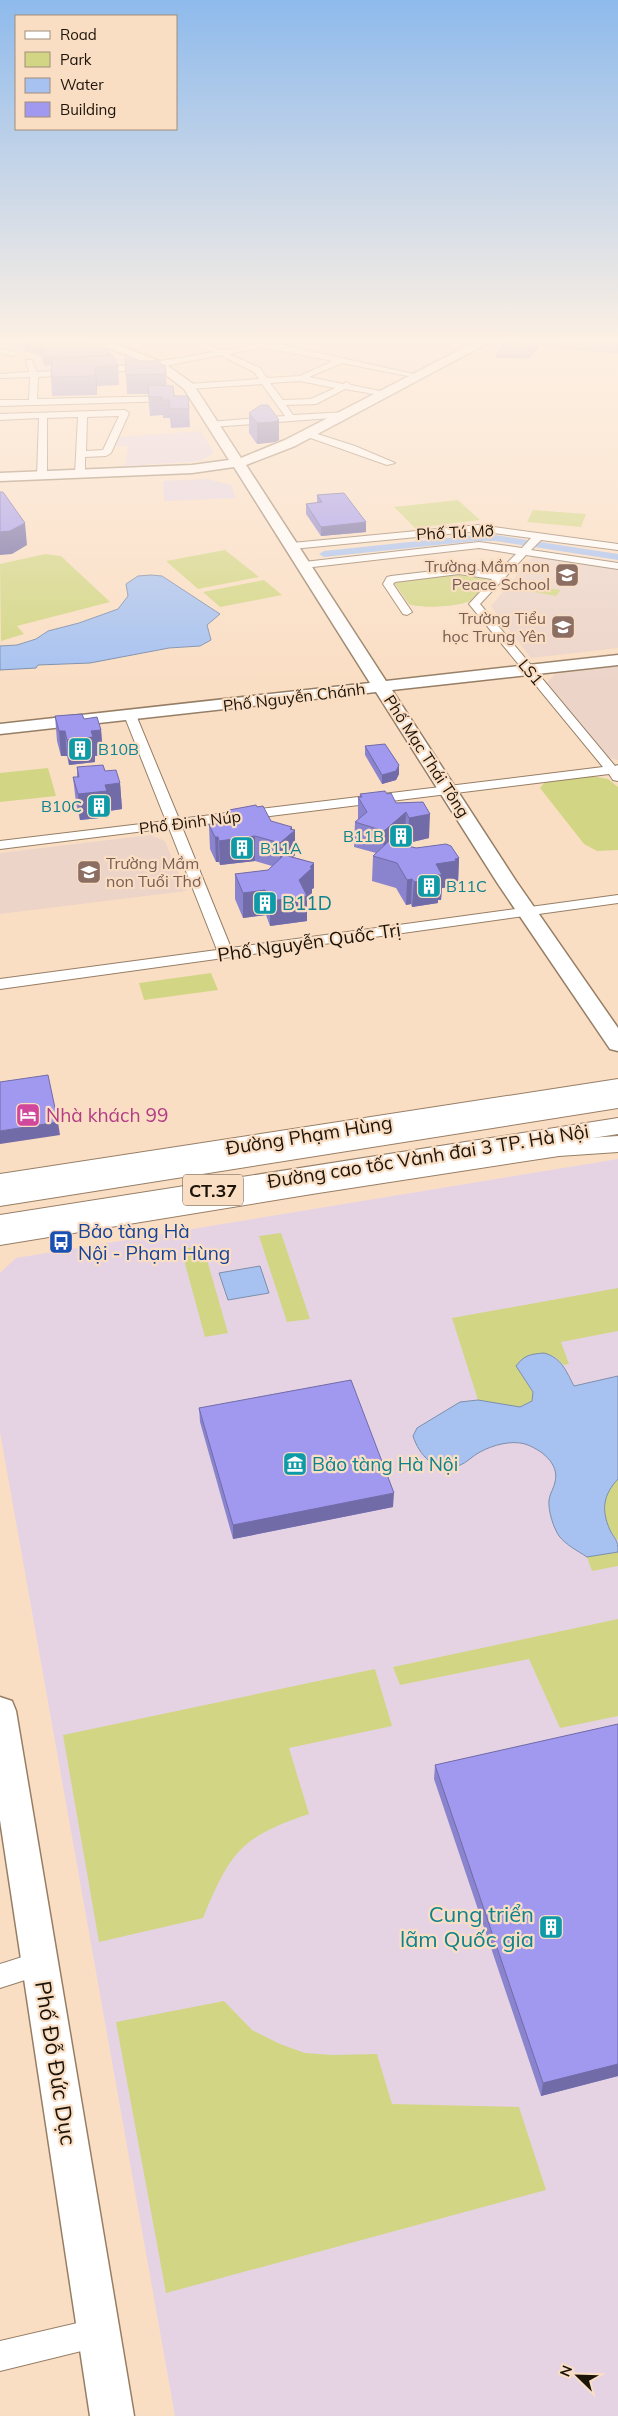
<svg xmlns="http://www.w3.org/2000/svg" width="618" height="2416" viewBox="0 0 618 2416" font-family="Mulish,sans-serif">
<rect width="100%" height="100%" fill="#fadec4"/>
<path fill="#e5d3e4" d="M0,343H77L137,363L120,367L39,371L40,359L0,346Z
M201,431L214,453L201,461L125,466L128,446H115L120,437Z
M208,479L231,485L236,498L164,501L163,481Z
M618,1159V2416H175L0,1432V1273L16,1258Z"/>
<path fill="#ecd4c9" d="M280,343H475L415,373L283,348Z
M259,349L322,360L324,364L303,375H295L259,368L229,355Z
M533,556L618,569V648L531,658L491,606Z
M618,666V760L606,757L547,683L555,674Z
M150,835L165,841L186,891L0,914V853Z"/>
<path fill="#d2d684" d="M458,500L480,520L415,528L394,507Z
M533,510L586,514L581,527L527,522Z
M225,550L259,577L198,589L166,561Z
M45,554L61,556L110,602L17,626L24,634L1,641L0,564Z
M459,573L492,581C487,586 482,594 476,598C465,607 421,609 409,604L394,583Z
M264,580L282,595L220,607L203,592Z
M517,583L561,590L556,596L512,588Z
M48,768L56,796L0,802V773Z
M592,776L608,779L618,787V850L597,851L584,844L540,788L544,783L549,782Z
M211,973L218,990L144,1000L139,983Z
M281,1233L310,1319L287,1322L259,1236Z
M203,1246L228,1333L205,1337L181,1249Z
M618,1288V1331L561,1342L569,1364L564,1365L554,1356L523,1377L533,1392V1401L520,1407L478,1400L452,1318Z
M618,1479V1541C600,1519 599,1500 618,1479Z
M618,1552V1566L592,1571L587,1557Z
M618,1619V1716L560,1728L529,1659L400,1685L393,1667Z
M375,1669L392,1726L289,1748L309,1814C240,1837 230,1853 203,1918L99,1942L63,1735Z
M224,2001L252,2030L280,2044L305,2053L333,2055L377,2054L392,2104L519,2107L546,2190L166,2293L116,2022Z"/>
<path fill="#a7c2f1" stroke="#7d8eab" d="M559,343H618V353L559,348Z
M151,575L162,576L220,614L207,625L211,640L200,646L169,648L90,663L38,665L36,668L0,670V646L17,645L36,639L48,631L79,623L118,609L128,596L126,584L138,576Z
M260,1266L269,1293L228,1300L219,1273Z
M544,1353C562,1358 566,1371 574,1386L618,1376V1479C603,1495 601,1510 610,1530C615,1540 618,1539 618,1552L587,1557C578,1551 566,1545 559,1536C553,1527 548,1510 549,1500C550,1493 554,1488 555,1482C560,1463 540,1449 525,1444C511,1440 493,1445 480,1452C472,1456 467,1463 458,1466C435,1473 419,1455 413,1436L417,1428L460,1402L478,1400L520,1407L532,1401L533,1392L516,1366C524,1355 531,1354 544,1353Z"/>
<g fill="none" stroke-linecap="round" stroke-linejoin="round">
<path fill="#a7c2f1" fill-rule="evenodd" d="M476,535H495L618,554V560L495,541H476L324,557L319,554L324,551Z"/>
<defs>
<path id="street" d="M197,343C209,343 215,350 223,350C237,350 257,343 274,343L422,376L418,378L342,363L309,377L343,384L347,382L351,385L385,392V396L345,389L316,404L286,405L293,415L348,412L349,414L345,417L212,427L209,426V422L285,416L262,384L186,389L185,387L189,384L259,379L254,372L220,355L160,367L103,373L38,377L37,399L175,396V400L172,401L0,406V400H29L30,377L0,378V374L29,372L26,360H32L37,372C97,369 154,364 213,352ZM262,347L333,361L300,376L267,378L260,368L229,354ZM300,381L335,388L311,399L283,400L270,383Z
M0,349L15,352L16,354L12,356L0,353Z
M125,410L129,413L111,453L106,456L85,457V474L80,477L75,474L78,417L47,418V475L42,478L37,475L39,418L0,420V414ZM119,416L103,450L86,451L87,417Z
M308,431L355,446L395,463L387,465L305,436V432Z
M479,525L618,544V550L541,540L531,550L618,563V569L526,555L480,604L615,766L618,765V781L613,780L609,774L182,827L231,948L618,895V903L0,989V979L217,950L169,828L0,849V841L166,821L124,715L126,712H134L136,715L179,819L603,767L469,604L492,579L459,574L395,582L393,584L412,612L407,615L403,614L383,584L387,577L391,576L459,568L497,573L516,554L479,548L304,568L299,565L304,562L479,542L522,548L531,538L479,531L292,549L287,546L292,543Z
M41,1951L50,1954L54,1963L50,1972L0,1988V1964Z
M99,2318L110,2322L114,2333L110,2344L0,2371V2341Z"/>
<path id="secondary" d="M96,343H113L164,363L193,384L241,458L285,440L473,343H488L295,446L246,465L386,681L618,655V665L392,690L516,881L618,1028V1051L610,1049L498,884L376,692L0,734V724L370,683L234,467L192,473L0,481V473L192,465L229,460L184,389L156,367Z
M0,1697L12,1701L16,1711L134,2416H90L0,1820Z"/>
<path id="primary" d="M618,1079V1095L0,1192V1174Z
M618,1136V1152L559,1156L312,1194L0,1245V1227L312,1176L559,1140Z"/>
<path id="highway" d="M618,1092V1108L0,1206V1188Z
M618,1118V1134L0,1233V1215Z"/>
</defs>
<use href="#street" stroke="#967e65" stroke-width="2"/>
<use href="#secondary" stroke="#967e65" stroke-width="3"/>
<use href="#primary" stroke="#967e65" stroke-width="2"/>
<use href="#highway" stroke="#967e65" stroke-width="2"/>
<use href="#street" fill="#fff" fill-rule="evenodd"/>
<use href="#secondary" fill="#fff" fill-rule="evenodd"/>
<use href="#primary" fill="#fff" fill-rule="evenodd"/>
<use href="#highway" fill="#fff" fill-rule="evenodd"/>
</g>
<path fill="#8a84ce" d="M24,343H84L110,355L118,366L119,385L97,386V395L52,396L51,377L52,365L44,366L42,356L25,351Z
M538,348L528,359L496,358V355Z
M125,354L139,361L165,365L167,386L174,396L189,409L190,427L171,428L170,418H163V415L150,416L148,394H127Z
M249,413L279,440L275,442L257,444L249,433Z
M317,495L366,532L321,536L306,514V504L317,503Z
M55,716L84,719L101,730L103,755L95,756V762L69,765L67,756H61L57,741Z
M365,746L399,774L396,780L382,784L365,755Z
M77,767L105,771L120,783L122,809L109,811V817L80,820L76,803L73,777H77Z
M360,794H387L396,803L423,802L429,838L408,843L405,836L397,843L459,858L458,883H455V886L442,888L441,900H438V903L412,907L411,904L406,905L396,888L372,881L373,856L376,853L354,847L355,822L358,820V797H360Z
M257,807L271,821L292,830L295,855L293,857L314,863V888L312,889V893L307,898V921L270,926L266,915L243,918L235,899V874L268,870L272,866L255,861L220,865L219,862H216L210,849L209,825L211,824V823L229,820V810Z
M199,1408L393,1507L233,1539L200,1422Z
M618,1724V2076L541,2096L434,1779L435,1765Z"/>
<path fill="#716ba7" d="M538,346V348L528,359V356Z
M96,367L97,386V395L95,376Z
M279,420V440L275,442L257,444V423Z
M366,522V532L321,536V527Z
M25,523L27,545L12,554L0,555V532Z
M101,730L103,755L95,756V762L69,765L67,740L91,731Z
M59,731H65L67,756H61Z
M399,765V774L396,780L382,784V775Z
M120,783L122,809L109,811V817L80,820L78,794L105,785Z
M406,812L405,836L383,855L384,831Z
M430,814L429,838L408,843L409,818Z
M292,827V833L295,830V855L280,868V843Z
M255,836V861L220,865L219,841Z
M215,837H218L219,862H216Z
M459,858L458,883H455V886L442,888L441,900H438V903L412,907L414,882L436,864Z
M314,863V888L312,889V893L307,898V921L270,926V901L299,880Z
M412,879L411,904L406,905L407,880Z
M265,890L266,915L243,918V893Z
M58,1122L60,1135L0,1144V1131Z
M394,1493L393,1507L233,1539V1525Z
M618,2064V2076L541,2096L543,2083Z"/>
<path fill="#a199ef" stroke="#716ba7" d="M27,343H84L108,350L110,355L54,359L55,357H43L41,347Z
M504,343H513L538,346L528,356L496,355Z
M125,354L139,361H159L162,365H165L166,374L126,375Z
M113,355L118,366L96,367L95,376L51,377L52,359Z
M148,385L173,386L174,396H188L189,409H170L169,400H162V397H149Z
M261,405H268L279,420L274,422L257,423L249,413Z
M0,492H3L25,523L10,531L0,532Z
M344,493L366,522L321,527L306,504L322,502L317,495Z
M82,714L84,719L97,717L101,730L91,731L93,737L67,740L65,731H59L55,716Z
M385,744L399,765L396,771L382,775L365,746Z
M103,765L105,771L116,770L120,783L105,785L107,791L78,794L73,777H79L77,767Z
M385,791L387,794L391,793L396,803L423,802L430,814L409,818L406,812L384,831L355,822L367,812L358,797H362L360,794Z
M256,805L257,807L263,806L271,821L292,827L290,829L295,830L280,843L255,836L219,841L218,837H215L209,825L212,824L211,823L233,820L229,810Z
M389,841L416,848L446,844L451,846L459,858L455,859L456,861L436,864L442,875H437L439,878L414,882L412,879L407,880L397,863L373,856Z
M284,855L314,863L310,867L312,868L299,880L307,896L270,901L265,890L243,893L235,874L268,870Z
M48,1075L58,1122L0,1131V1082Z
M351,1380L394,1493L233,1525L199,1408Z
M618,1724V2064L543,2083L435,1765Z"/>
<linearGradient id="sky" x2="0" y2="1"><stop stop-color="#8ebaec"/><stop offset="0.5" stop-color="#fdf0e4"/><stop offset="1" stop-color="#fdf0e4" stop-opacity="0"/></linearGradient>
<rect width="618" height="681" fill="url(#sky)"/>
<defs>
<symbol id="school-square" viewBox="-11 -11 22 22"><rect x="-9" y="-9" width="18" height="18" rx="4" fill="#8d6e63" stroke="#fadec4"/><path d="M0-5L7-2L0 1L-7-2ZM-4 1L0 2.5L4 1V4Q0 6-4 4Z" fill="#fff"/></symbol>
<symbol id="building-square" viewBox="-11 -11 22 22"><rect x="-9" y="-9" width="18" height="18" rx="4" fill="#0f9aa8" stroke="#fadec4"/><path d="M-4-6H4V6H1V3H-1V6H-4ZM-2.5-4.3h1.7v1.8h-1.7ZM.8-4.3h1.7v1.8H.8ZM-2.5-1h1.7V.8h-1.7ZM.8-1h1.7V.8H.8Z" fill="#fff"/></symbol>
<symbol id="hotel-square" viewBox="-11 -11 22 22"><rect x="-9" y="-9" width="18" height="18" rx="4" fill="#d1479c" stroke="#fadec4"/><path d="M-6-4.5h1.5V1H6V5H4.5V3h-9V5H-6ZM-4 0a1.8 1.8 0 1 1 3.6 0ZM.5 0V-2.5h3Q6-2.5 6 0Z" fill="#fff"/></symbol>
<symbol id="bus-square" viewBox="-11 -11 22 22"><rect x="-9" y="-9" width="18" height="18" rx="4" fill="#1a4fb4" stroke="#fadec4"/><path d="M-5-6H5V4H4V6H2V4H-2V6H-4V4H-5ZM-3.5-4V0h7V-4ZM-3.5 1.2v1.5H-2V1.2ZM2 1.2v1.5H3.5V1.2Z" fill="#fff"/></symbol>
<symbol id="museum-square" viewBox="-11 -11 22 22"><rect x="-9" y="-9" width="18" height="18" rx="4" fill="#0f9aa8" stroke="#fadec4"/><path d="M0-6L6-3V-2H-6V-3ZM-5-1h2V3h-2ZM-1-1h2V3h-2ZM3-1h2V3H3ZM-6 4H6V6H-6Z" fill="#fff"/></symbol>
</defs>
<g fill-rule="evenodd">
<use href="#school-square" x="553" y="561" width="28" height="28"/>
<use href="#school-square" x="549" y="613" width="28" height="28"/>
<use href="#building-square" x="66" y="735" width="28" height="28"/>
<use href="#building-square" x="85" y="792" width="28" height="28"/>
<use href="#building-square" x="387" y="822" width="28" height="28"/>
<use href="#building-square" x="228" y="834" width="28" height="28"/>
<use href="#school-square" x="75" y="858" width="28" height="28"/>
<use href="#building-square" x="415" y="872" width="28" height="28"/>
<use href="#building-square" x="251" y="889" width="28" height="28"/>
<use href="#hotel-square" x="14" y="1101" width="28" height="28"/>
<use href="#bus-square" x="47" y="1228" width="28" height="28"/>
<use href="#museum-square" x="281" y="1450" width="28" height="28"/>
<use href="#building-square" x="537" y="1913" width="28" height="28"/>
</g>
<g text-anchor="middle" dominant-baseline="central" stroke-width="4.5" stroke-linejoin="round" paint-order="stroke">
<g font-size="16" fill="#1c1309" stroke="#fadec4">
<text transform="translate(455 532) rotate(-3)">Phố Tú Mỡ</text>
<text transform="translate(531 672) rotate(50)">LS1</text>
<text transform="translate(294 697) rotate(-7)">Phố Nguyễn Chánh</text>
<text transform="translate(427 756) rotate(57)">Phố Mạc Thái Tông</text>
<text transform="translate(190 822) rotate(-7)">Phố Đinh Núp</text>
</g>
<g font-size="16" fill="#785e54" stroke="#fadec4" text-anchor="end">
<text x="550" y="566">Trường Mầm non<tspan x="550" dy="18">Peace School</tspan></text>
<text x="546" y="618">Trường Tiểu<tspan x="546" dy="18">học Trung Yên</tspan></text>
<text x="106" y="863" text-anchor="start">Trường Mầm<tspan x="106" dy="18">non Tuổi Thơ</tspan></text>
</g>
<g font-size="16" fill="#0d838f" stroke="#fadec4" text-anchor="start">
<text x="98" y="749">B10B</text>
<text x="82" y="806" text-anchor="end">B10C</text>
<text x="384" y="836" text-anchor="end">B11B</text>
<text x="260" y="848">B11A</text>
<text x="446" y="886">B11C</text>
</g>
<rect fill="#fadec4" stroke="#5f5041" stroke-width="1" x="183" y="1174.5" width="60" height="31" rx="4"/>
<g font-size="18" font-weight="bold" fill="#1c1309">
<text x="213" y="1190">CT.37</text>
</g>
<g font-size="19" fill="#0d838f" stroke="#fadec4" text-anchor="start">
<text x="282" y="903">B11D</text>
<text x="312" y="1464">Bảo tàng Hà Nội</text>
</g>
<g font-size="19" fill="#1c1309" stroke="#fadec4">
<text transform="translate(309 942) rotate(-8)">Phố Nguyễn Quốc Trị</text>
<text transform="translate(309 1135) rotate(-9)">Đường Phạm Hùng</text>
<text transform="translate(428 1156) rotate(-9)">Đường cao tốc Vành đai 3 TP. Hà Nội</text>
</g>
<g font-size="19" fill="#b23c85" stroke="#fadec4" text-anchor="start">
<text x="46" y="1115">Nhà khách 99</text>
</g>
<g font-size="19" fill="#164399" stroke="#fadec4" text-anchor="start">
<text x="78" y="1231">Bảo tàng Hà<tspan x="78" dy="22">Nội - Phạm Hùng</tspan></text>
</g>
<g font-size="22" fill="#0d838f" stroke="#fadec4" text-anchor="end">
<text x="534" y="1914">Cung triển<tspan x="534" dy="25">lãm Quốc gia</tspan></text>
</g>
<g font-size="22" fill="#1c1309" stroke="#fadec4">
<text transform="translate(56 2063) rotate(81)">Phố Đỗ Đức Dục</text>
</g>
</g>
<rect x="15" y="15" width="162" height="115" fill="#fadec4" stroke="#a18d79"/>
<rect x="25" y="31" width="25" height="8" fill="#ffffff" stroke="#a18d79"/>
<text x="60" y="40" font-size="15" fill="#1c1309">Road</text>
<rect x="25" y="52" width="25" height="15" fill="#d2d684" stroke="#a18d79"/>
<text x="60" y="65" font-size="15" fill="#1c1309">Park</text>
<rect x="25" y="78" width="25" height="15" fill="#a7c2f1" stroke="#a18d79"/>
<text x="60" y="90" font-size="15" fill="#1c1309">Water</text>
<rect x="25" y="102" width="25" height="15" fill="#a199ef" stroke="#a18d79"/>
<text x="60" y="115" font-size="15" fill="#1c1309">Building</text>
<g transform="translate(578 2376) rotate(293)" stroke="#fadec4" stroke-width="4" paint-order="stroke">
<path d="M0-4L9 19L0 12L-9 19Z" fill="#1c1309"/>
<text y="-8" font-size="14" font-weight="bold" text-anchor="middle" fill="#1c1309">N</text>
</g>
</svg>
